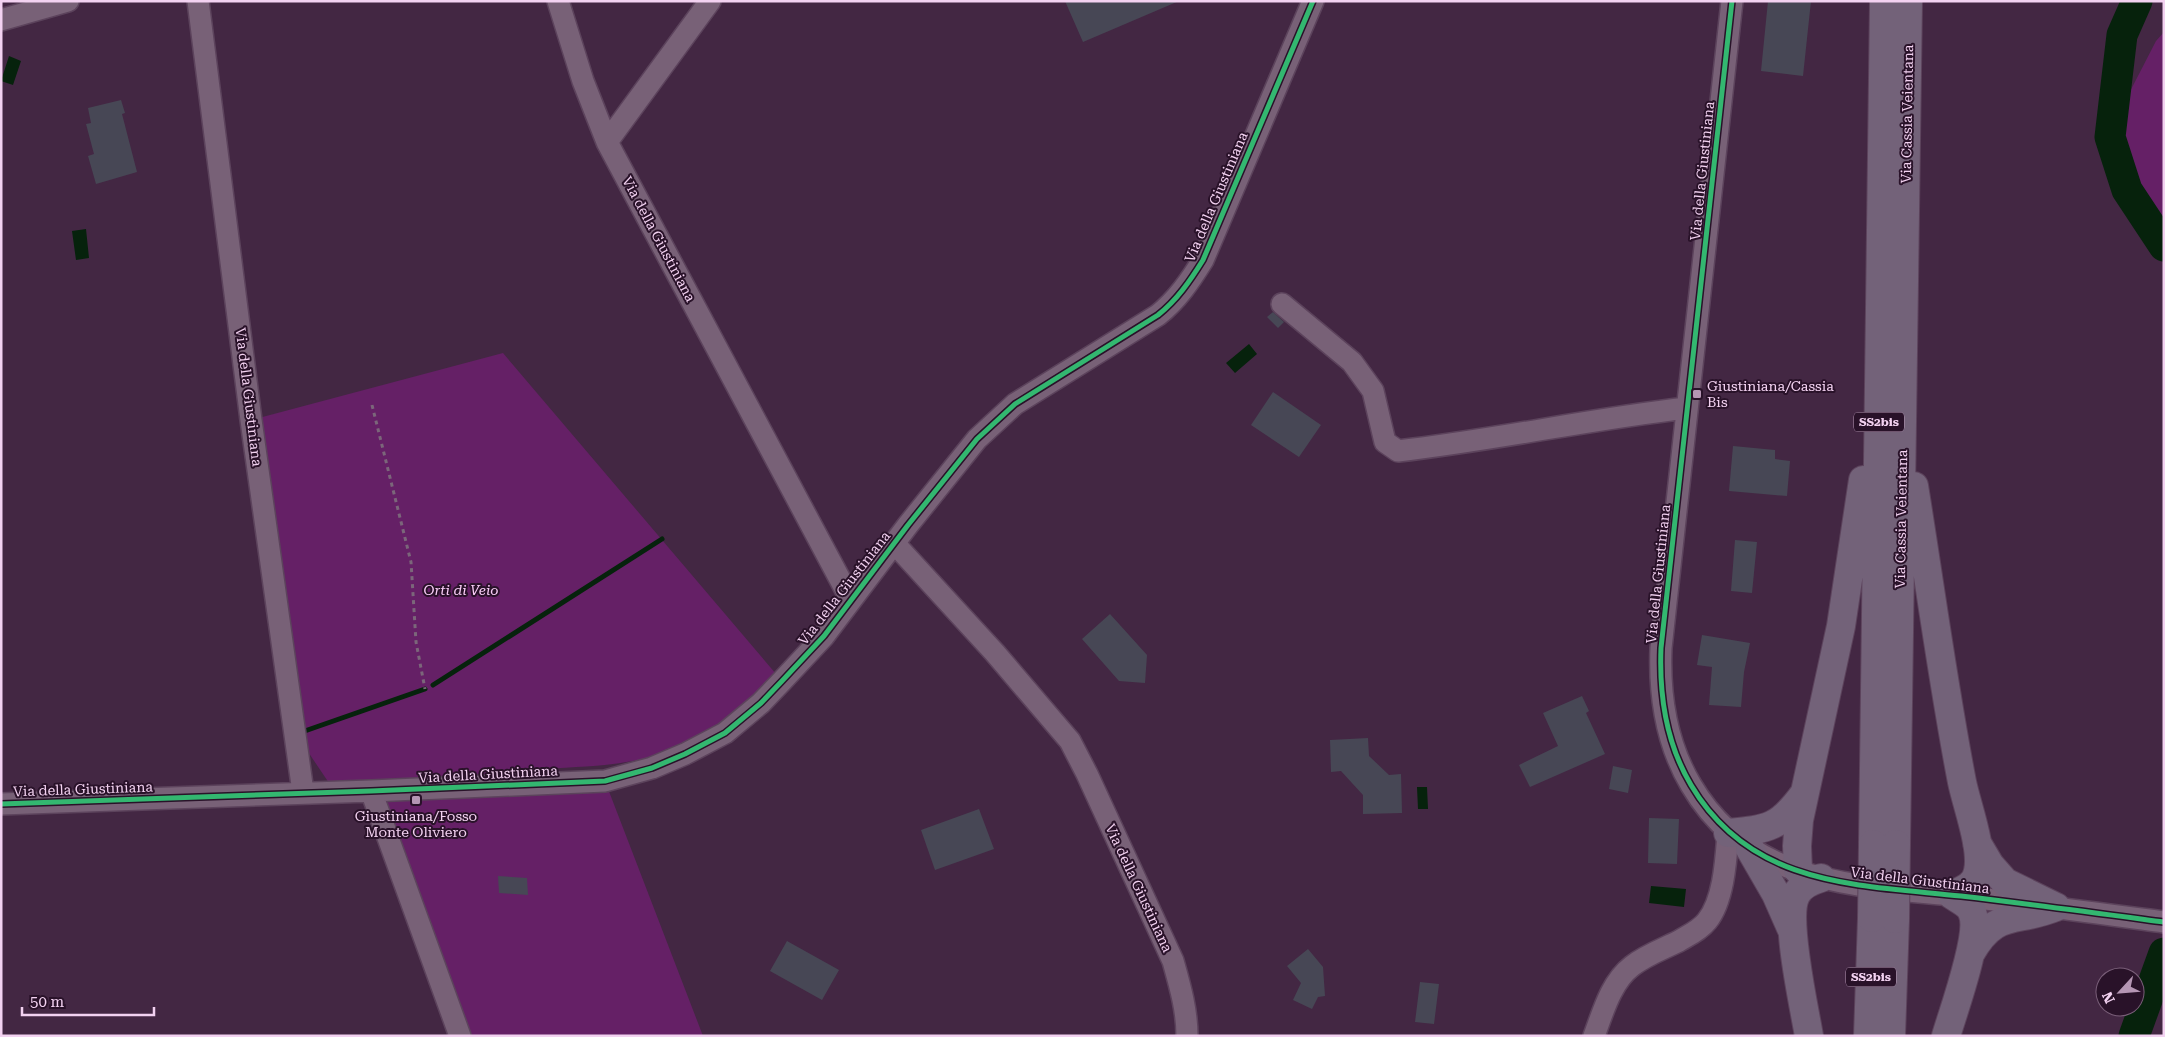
<svg xmlns="http://www.w3.org/2000/svg" width="2165" height="1037" viewBox="0 0 2165 1037" font-family="'Roboto Serif',serif">
<rect width="100%" height="100%" fill="#432743"/>
<path fill="#652066" d="M2164,32V253L2144,216L2135,170L2122,133V107L2156,41Z
M503,353L782,681C748,707 712,733 672,750C632,766 588,766 545,769C473,775 401,779 329,783L296,734L251,420Z
M605,781L703,1036H454L368,804Z"/>
<path fill="#06220c" d="M9,56L21,61L13,85L1,81Z
M86,229L89,258L76,260L72,231Z
M1249,344L1257,354L1235,373L1226,363Z
M1417,787H1427L1428,809H1418Z
M1651,886L1686,889L1684,907L1649,903Z"/>
<g fill="none" stroke-linecap="round" stroke-linejoin="round">
<path stroke="#06220c" stroke-width="5" d="M433,685L662,539
M299,733L425,689"/>
<path stroke="#06220c" stroke-width="31" d="M2137,1L2122,35L2110,137L2127,190L2164,246
M2134,1036L2164,953"/>
</g>
<path fill="#474755" d="M1065,1H1179L1083,42Z
M1768,1H1811L1803,76L1761,71Z
M121,100L125,113L122,114L137,172L96,184L88,156L94,154L86,124L91,123L88,108Z
M1273,312L1284,322L1278,328L1267,317Z
M1273,392L1321,425L1299,457L1251,425Z
M1733,446L1775,450V459L1790,461L1787,496L1729,491Z
M1735,540L1757,542L1752,593L1731,591Z
M1110,614L1147,655L1145,683L1119,681L1082,639Z
M1702,635L1750,643L1744,672L1741,707L1709,705L1712,667L1697,665Z
M1582,696L1589,711L1586,713L1605,754L1530,787L1519,765L1558,746L1543,713Z
M1368,738L1369,756L1389,775L1401,774L1402,813L1363,814V795L1341,771L1331,772L1330,740Z
M1613,766L1632,770L1628,793L1609,789Z
M979,809L994,849L935,870L921,830Z
M1649,818L1679,819L1677,864L1648,863Z
M498,876L527,878L528,895L499,893Z
M787,941L839,970L822,1000L770,971Z
M1308,949L1323,967L1325,996L1318,997L1312,1009L1293,1000L1301,983L1287,966Z
M1420,982L1439,984L1434,1024L1415,1022Z"/>
<g fill="none" stroke-linecap="round" stroke-linejoin="round">
<defs>
<path id="minor" d="M198,1L251,420L303,792
M558,1L583,81L607,142L851,600
M1732,1L1661,648C1659,697 1666,743 1691,785C1751,887 1858,885 1961,896C2029,904 2096,913 2164,922
M1,20L68,1
M607,142L710,1
M1282,304L1352,362L1373,391L1385,442L1398,451C1495,440 1590,419 1687,408
M894,543L995,653L1070,741L1087,774L1173,961C1180,986 1187,1010 1187,1036
M371,791L460,1036
M1,804L371,791L605,781L652,768L685,754L725,733L761,703L782,681L824,636L908,525L977,439L1015,404L1158,315C1177,300 1190,281 1203,260L1313,1
M1594,1036C1603,1012 1611,982 1632,966C1646,955 1663,949 1679,941C1689,935 1700,930 1707,921C1724,900 1726,859 1728,833"/>
<path id="highway" d="M1914,486C1930,585 1943,684 1962,782C1967,806 1983,848 1978,871C1976,885 1963,890 1952,895
M1728,833C1769,829 1779,828 1804,794
M1977,843L1990,865L2005,882L2056,907
M1873,844L1884,1
M1896,844L1908,1
M1750,849L1776,894L1791,928
M1798,870L1797,846L1799,820L1841,626L1863,480
M1970,954C1996,908 2015,924 2056,907
M1809,1036C1804,1006 1784,918 1796,895C1801,885 1811,881 1821,878
M1868,1036L1872,918
M1891,1036L1895,919
M1946,1036C1953,1012 1982,933 1972,912C1969,904 1959,900 1952,895"/>
</defs>
<use href="#minor" stroke="#5c435c" stroke-width="24"/>
<use href="#highway" stroke="#5c435c" stroke-width="30"/>
<path stroke="#7b667a" stroke-width="3" stroke-dasharray="4 4" stroke-linecap="butt" d="M372,405L411,562L416,642L425,689"/>
<use href="#minor" stroke="#786177" stroke-width="21"/>
<use href="#highway" stroke="#736279" stroke-width="28"/>
<defs>
<path id="highway-bridge" d="M1872,918L1873,844
M1895,919L1896,844"/>
</defs>
<use href="#highway-bridge" stroke="#5c435c" stroke-width="30" stroke-linecap="butt"/>
<use href="#highway-bridge" stroke="#736279" stroke-width="28"/>
<defs>
<path id="cycleway" d="M1732,1L1661,648C1659,697 1666,743 1691,785C1751,887 1858,885 1961,896C2029,904 2096,913 2164,922
M1,804L371,791L605,781L652,768L685,754L725,733L761,703L782,681L824,636L908,525L977,439L1015,404L1158,315C1177,300 1190,281 1203,260L1313,1"/>
</defs>
<use href="#cycleway" stroke="#291229" stroke-width="8"/>
<use href="#cycleway" stroke="#33b770" stroke-width="5"/>
</g>
<g fill="#b596b4" stroke="#291229" stroke-width="2">
<rect x="1692" y="389" width="10" height="10" rx="2.5"/>
<rect x="411" y="795" width="10" height="10" rx="2.5"/>
</g>
<g text-anchor="middle" dominant-baseline="central" stroke-width="4" stroke-linejoin="round" paint-order="stroke">
<g fill="#291229" stroke="#b698b5" stroke-width="1">
<rect x="1854" y="412.5" width="50" height="19" rx="4"/>
<rect x="1846" y="967.5" width="50" height="19" rx="4"/>
</g>
<g font-size="12" font-weight="bold" fill="#f3d2f1">
<text x="1879" y="422">SS2bis</text>
<text x="1871" y="977">SS2bis</text>
</g>
<g font-size="14" fill="#f3d2f1" stroke="#291229">
<text transform="translate(1907 114) rotate(-89)">Via Cassia Veientana</text>
<text transform="translate(1702 171) rotate(-84)">Via della Giustiniana</text>
<text transform="translate(1216 197) rotate(-67)">Via della Giustiniana</text>
<text transform="translate(659 239) rotate(62)">Via della Giustiniana</text>
<text transform="translate(249 397) rotate(83)">Via della Giustiniana</text>
<text transform="translate(1901 519) rotate(-89)">Via Cassia Veientana</text>
<text transform="translate(1658 574) rotate(-84)">Via della Giustiniana</text>
<text transform="translate(844 588) rotate(-52)">Via della Giustiniana</text>
<text transform="translate(488 774) rotate(-3)">Via della Giustiniana</text>
<text transform="translate(83 789) rotate(-2)">Via della Giustiniana</text>
<text transform="translate(1920 880) rotate(7)">Via della Giustiniana</text>
<text transform="translate(1139 888) rotate(65)">Via della Giustiniana</text>
</g>
<g font-size="14" fill="#f3d2f1" stroke="#291229" text-anchor="start">
<text x="1707" y="386">Giustiniana/Cassia<tspan x="1707" dy="16">Bis</tspan></text>
<text x="416" y="816" text-anchor="middle">Giustiniana/Fosso<tspan x="416" dy="16">Monte Oliviero</tspan></text>
</g>
<g font-size="14" font-style="italic" fill="#fbcef9" stroke="#291229">
<text x="461" y="590">Orti di Veio</text>
</g>
</g>
<rect width="2165" height="1037" fill="none" stroke="#f3d2f1" stroke-width="5"/>
<g transform="translate(2120 992) rotate(244)"><circle r="24" fill="#291229" stroke="#7a5f79"/>
<path d="M0-4L9 19L0 12L-9 19Z" fill="#b596b4"/>
<text y="-8" font-size="14" font-weight="bold" text-anchor="middle" fill="#f3d2f1">N</text>
</g>
<path d="M22 1007v8h132v-8" fill="none" stroke="#f3d2f1" stroke-width="2.5"/>
<text x="30" y="1007" font-size="15" fill="#f3d2f1" stroke="#291229" stroke-width="4" paint-order="stroke">50 m</text>
</svg>
